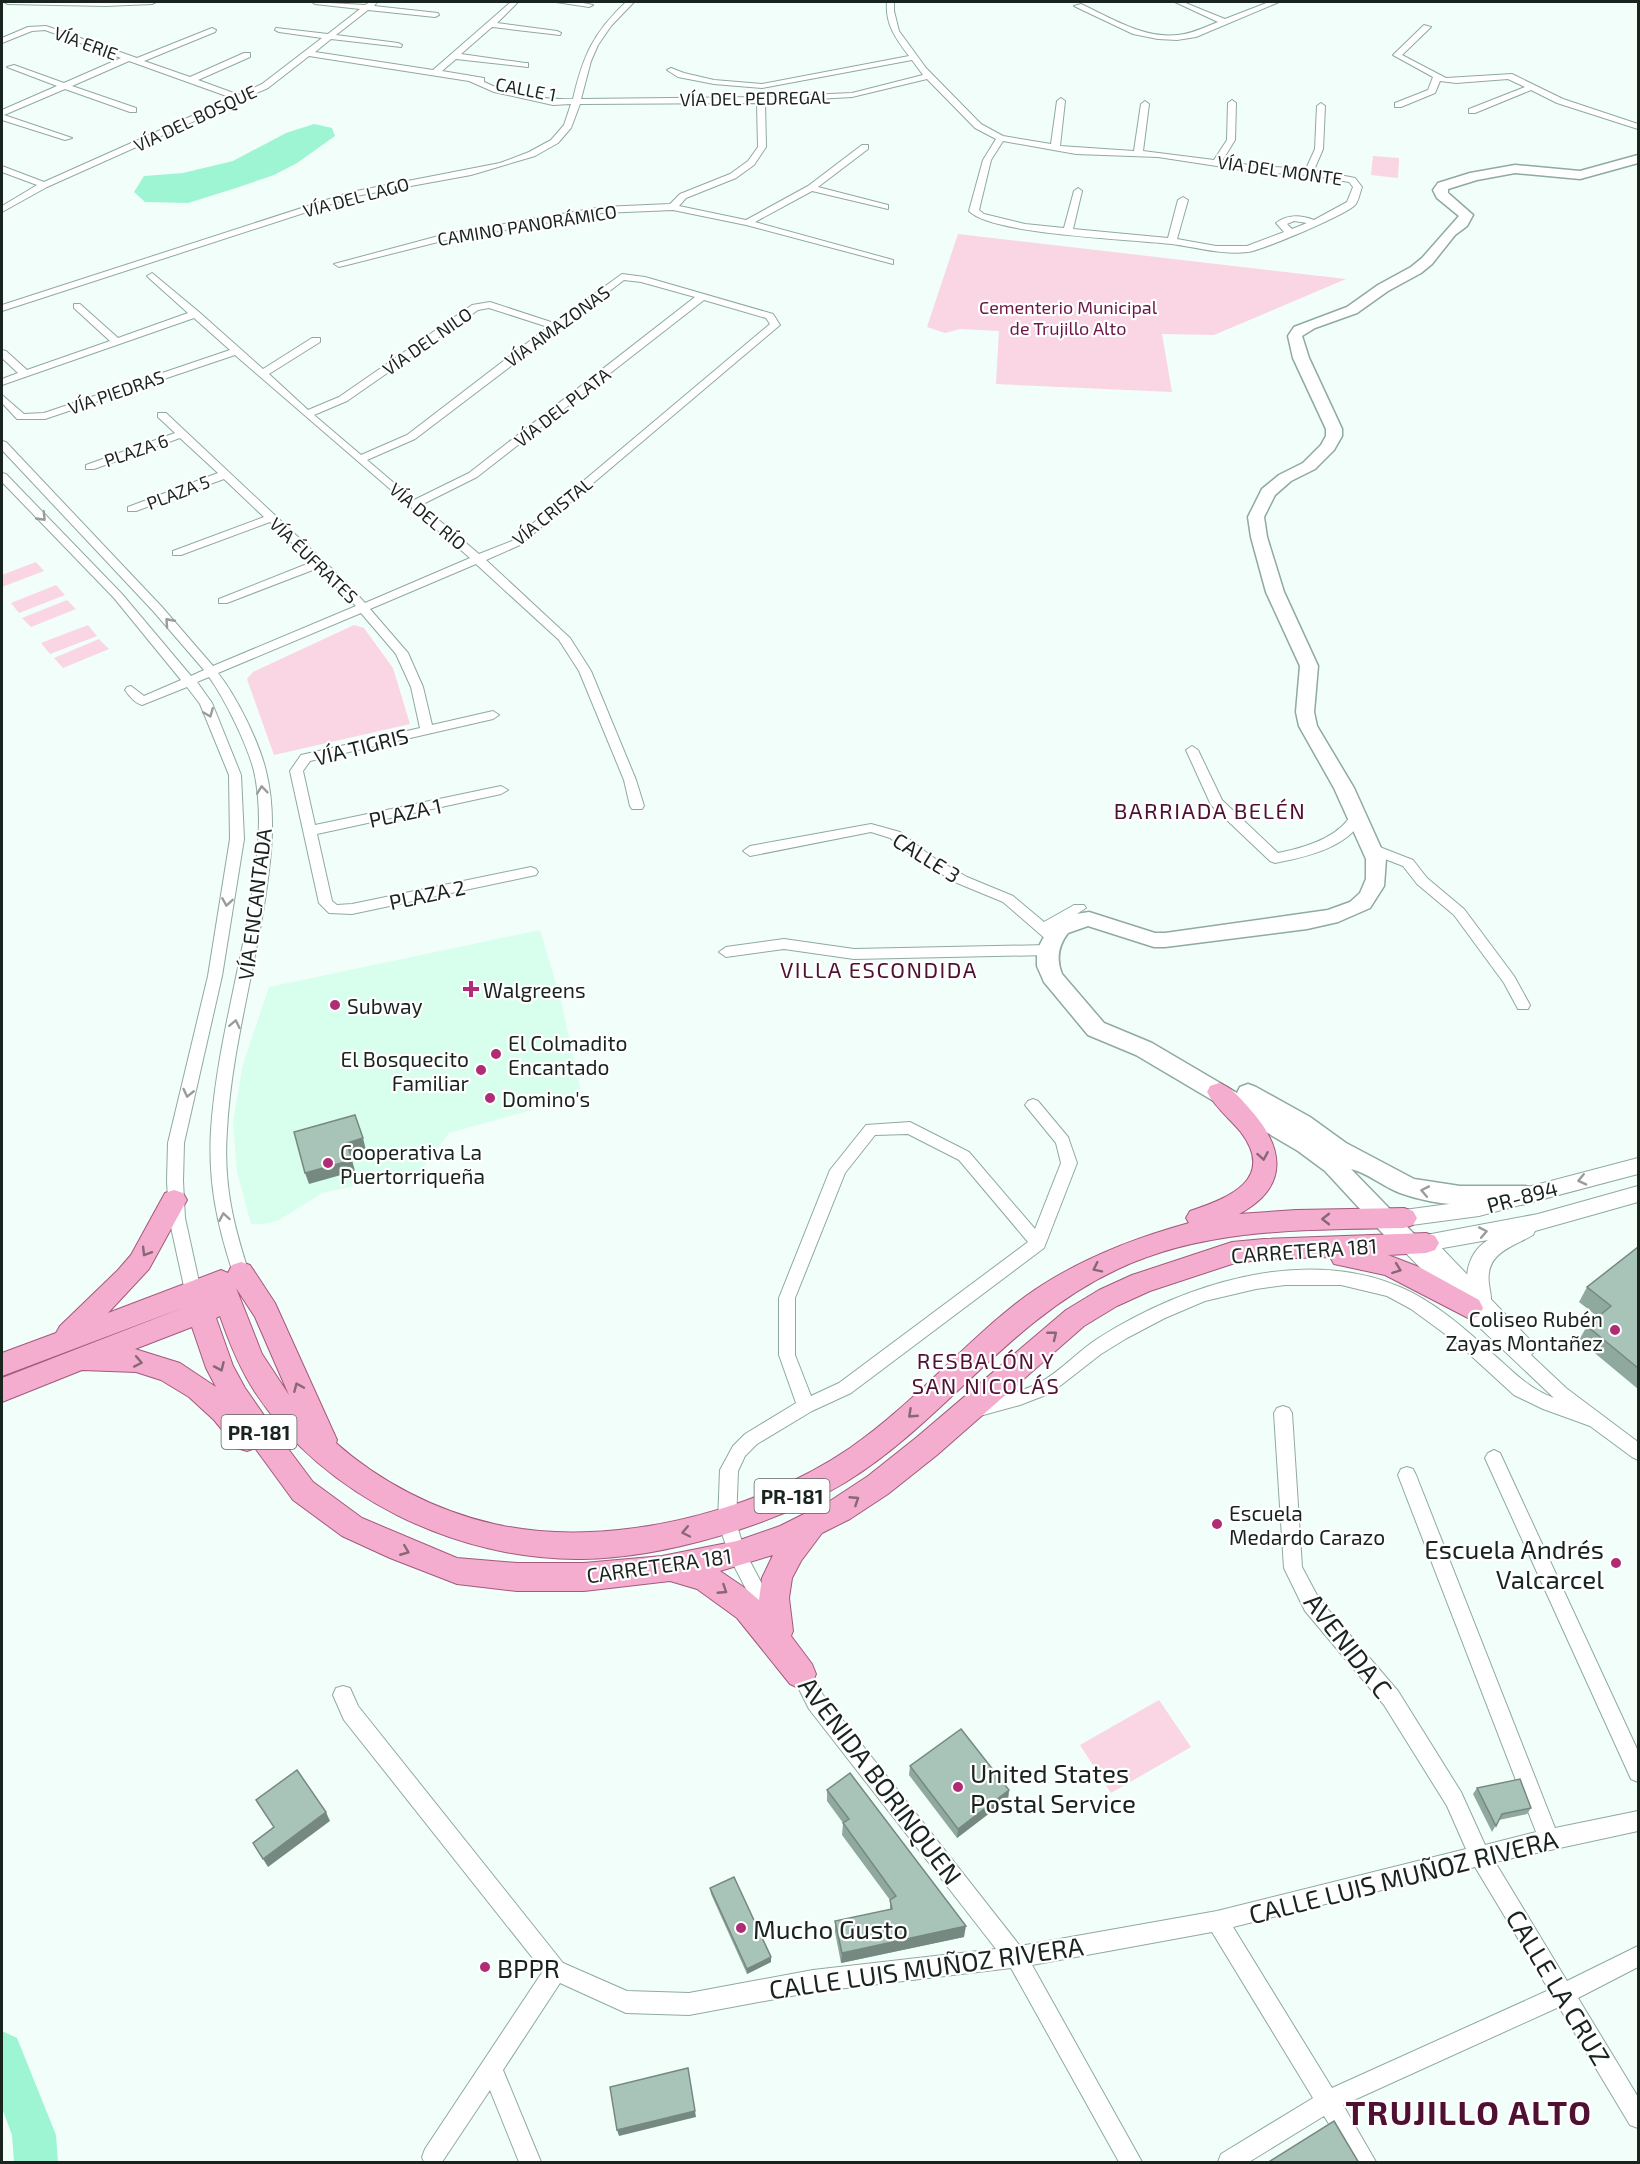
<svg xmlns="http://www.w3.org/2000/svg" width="1640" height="2164" viewBox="0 0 1640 2164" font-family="'Exo 2',sans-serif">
<rect width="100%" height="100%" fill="#f2fef9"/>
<path fill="#d8feee" d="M540,930L560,997L582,1096L449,1133L419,1172L322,1193L279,1220L264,1224H251L237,1172L233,1121L243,1064L269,987Z"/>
<path fill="#fad5e4" d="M1373,156L1399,158L1398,178L1371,175Z
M958,234L1346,279L1214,335L1162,334L1172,392L996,384L999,331L960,329L945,333L927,327Z
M36,562L44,571L2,587V575Z
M56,585L65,595L19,613L11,603Z
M67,600L76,609L31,627L22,618Z
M88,625L97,636L50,654L41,643Z
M354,625L364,628L393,668L410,724L274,755L247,679L253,672Z
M99,639L109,649L63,668L54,658Z
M1159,1700L1191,1747L1111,1793L1080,1745Z"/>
<path fill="#9df5d4" d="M314,124L332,128L335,136L297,163L274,175L236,188L188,203L145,202L134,192L144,176L183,173L233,161L286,133Z"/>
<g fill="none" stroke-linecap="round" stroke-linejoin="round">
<path fill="#9df5d4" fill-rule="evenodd" d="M2,2031L17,2038L56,2135L58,2162H14L12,2135L2,2108Z"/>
<defs>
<path id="minor" d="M4,2H156L152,4L106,6L8,4Z
M312,2L365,5L370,2H377L374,6L438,13L439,15L435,17L368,10L336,35L398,43L402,45L401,47L331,39L315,52L433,70L511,2H518L497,23L557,31L561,33L560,35L492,27L461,54L525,63H528V67L456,59L442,71L484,78V82C510,95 544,100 573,99C583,56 593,33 626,2H634L611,26L598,45L591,61L581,99L761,97L852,93L923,75L912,60L762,88L714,84L678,77L667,70L671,68L684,73L714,80L762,84L909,56C896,39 885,24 887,2H894V11L899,31L926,68L981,124L1003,136L1051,144L1057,101L1061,98L1065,101L1060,146L1134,151L1141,104L1145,101L1149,104L1143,151L1214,160L1227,140L1228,103L1232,100L1236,103L1235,140L1222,161L1256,166L1306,169L1315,149L1317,106L1321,103L1325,106L1323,149L1314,170L1355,178L1362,187C1360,192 1359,199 1356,204C1349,214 1262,250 1248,252C1221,255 1196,247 1171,244C1132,239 992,235 969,211L983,160L996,139L975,128L927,79L852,97L765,102L766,147L754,165L736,178L686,198L679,206L746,220L808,186L862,145H868V149L818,187L888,205V209L812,191L755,222L893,260V264L746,225L673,210L602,213L446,240L339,267L334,264L446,234L602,207L670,204L680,194L730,174L748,161L758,147L757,103L580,104L571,128L558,143L535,156L471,175L356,196L2,311V305L351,192L500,163L529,152L551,140L564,125L571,104L553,105L494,92L469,81L309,56L268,88L47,187L2,212V206L37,185L2,172V166L44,182L232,98L129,61L72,86L136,108V112H130L65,89L4,115L72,138L65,140L2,120V110L57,86L7,67L14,65L64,83L121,58L45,30L32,31L2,43V38L28,27L46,26L137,58L212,28L216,30L215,32L144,61L190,77L244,53H250V57L198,80L239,95L262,84L322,38L279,32L275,30L276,28L328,34L360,9L315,4ZM1003,141L1076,154L1158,157L1256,172L1309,175L1349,182L1353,187L1347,202L1314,220C1301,215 1288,214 1276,223L1284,232L1247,246H1216L1177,239L1188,200L1183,197L1178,200L1168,238L1073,229L1082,191L1078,188L1074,191L1064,228L1025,224L984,214L979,210L991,160ZM1294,221L1307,223L1292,229L1287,224Z
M556,2H578L593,5L589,7Z
M1175,2H1183L1225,19L1269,2H1279L1196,37L1177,40L1158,39L1133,34L1074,6L1081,4C1111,18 1144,39 1178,35C1192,34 1205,27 1218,22Z
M1424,25L1431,27L1402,55L1446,78L1512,74L1563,99L1638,124V129L1557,103L1531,90L1475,113H1469V109L1525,87L1508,79L1456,83L1440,81L1435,93L1401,107H1395V103L1428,90L1433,77L1393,55Z
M152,273L199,312L263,369L312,338H320V342L269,374L308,410L339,397L472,305L490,302L554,323L622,274L645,277L773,314L780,325L520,545L486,560L570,638L591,671L636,780L644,806L642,809H632L630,806L624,780L579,671L559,640L476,564L370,609L408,653L423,687L432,725L493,711L499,715L493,719L310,761L303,771L315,825L501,786L508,790L501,794L317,834L332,901L337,905L352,904L531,867L536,869L538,872L536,875L352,914L329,913L319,903L290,771L301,755L420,728L411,687L396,654L361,613L218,673C237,697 259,742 266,771C277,815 271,862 264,906C252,981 231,1055 227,1130C223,1183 233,1224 249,1273L247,1278L241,1280L235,1278L233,1273C217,1224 208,1183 211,1130C216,1055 237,981 250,907C257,862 264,816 254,771C247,744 225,699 209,677L197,682L212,703L241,775L244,839L222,976L184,1143L183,1181L185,1218L201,1291L199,1296L193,1298L187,1296L185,1291L169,1218L167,1181L168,1143L208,976L230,839L229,775L200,704L187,687L142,705C135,703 129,696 125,690L127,687L131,686L144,696L181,680L114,598L2,482V473L6,474L122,594L191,676L204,670L154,612L2,450V441L6,442L162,607L213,666L356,606L318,568L227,603H219V599L312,562L270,522L181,555H173V551L264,517L224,479L136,511H128V507L218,473L180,438L94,469H86V465L175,433L158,417V413H166L346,582L365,603L470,558L235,355L45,419H17L2,403V395L24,414L44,413L230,350L194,318L2,385V379L18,373L2,358V350L6,351L27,370L110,341L74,308V304H80L118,338L188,313L149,278L147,276ZM624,280L641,282L695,297L469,473L414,500L367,460L415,439ZM704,300L766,318L770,324L512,541L479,554L421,505L477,477ZM489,308L548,327L407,435L361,455L314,415L347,401L478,310Z
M1192,746L1198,750L1222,800L1278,853C1304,848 1338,838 1352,814L1357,813L1364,817C1348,848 1306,857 1275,863L1270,861L1211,805L1186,750Z
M871,824L900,832L931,856L967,877L1013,896L1044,922L1074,905H1084L1086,908L1052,930L1060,938L1053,943L1048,941L1003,902L957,883L921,862L890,838L871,832L750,856L743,851L750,846Z
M1372,844L1413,860L1427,878L1464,909L1514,976L1530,1005L1528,1009H1518L1504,983L1454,915L1417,884L1403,866L1367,852L1365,849L1367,846Z
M784,939L854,949L1048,945L1055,950L1048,955L854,959L784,949L726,957L719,952L726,947Z
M1033,1099L1038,1101L1068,1137L1077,1163L1044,1248L851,1393L812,1411L757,1444L745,1456L738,1471L736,1522L745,1552L778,1614L776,1620L769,1623L762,1620L731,1560L718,1522L720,1470L733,1446L745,1434L796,1403L779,1355V1298L830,1170L866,1125L910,1122L969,1152L1035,1229L1061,1163L1056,1143L1025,1105L1028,1101ZM908,1134L959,1160L1028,1242L839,1383L811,1396L795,1355V1298L845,1173L875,1135Z
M1407,1236L1419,1245L1420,1238L1426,1236L1432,1238L1534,1344L1536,1349L1531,1355L1566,1388L1638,1442V1460L1632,1457L1590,1426L1543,1409L1514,1395L1456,1342L1411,1309L1387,1296L1341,1285H1285L1256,1289L1205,1301L1165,1318L1127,1338L1101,1354L1051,1393L1020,1405L976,1417L970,1415L967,1410L970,1405C993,1397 1018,1394 1039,1383C1061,1371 1077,1352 1097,1339C1182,1285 1302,1245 1400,1287C1435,1302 1464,1328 1492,1353C1514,1372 1526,1387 1554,1398L1460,1309L1401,1248L1399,1243L1401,1238Z
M1283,1406L1289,1408L1292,1413L1302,1567L1319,1599L1398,1691L1461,1792L1485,1845L1536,1832L1398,1475L1401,1469L1407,1467L1413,1469L1416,1475L1555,1828L1638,1811V1831L1495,1862L1567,1981L1638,1946V1967L1578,1998L1638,2097V2128L1630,2125L1559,2007L1343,2105L1376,2162H1353L1324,2116L1249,2162H1218L1221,2154L1313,2098L1212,1932L1032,1965L1142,2162H1119L1011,1968L813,1992L689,2015L626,2013L560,1983L503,2070L541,2162H519L490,2090L442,2162H424L422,2157L425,2149L543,1971L344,1720L333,1695L336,1688L343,1686L350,1688L358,1706L563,1963L627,1991L689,1993L813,1970L996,1949L809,1709L789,1669L791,1663L798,1660L805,1663L823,1695L1020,1946L1217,1911L1466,1849L1447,1806L1384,1705L1305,1611L1284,1568L1274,1413L1277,1408ZM1475,1867L1549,1990L1332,2088L1233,1927Z
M1494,1450L1500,1453L1638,1751V1782L1631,1779L1485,1458L1488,1453Z"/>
<path id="tertiary" d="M1638,1158V1174L1479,1216L1404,1226L1397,1224L1394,1218L1397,1212L1404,1210L1479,1200Z
M1638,1186V1202L1535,1231L1533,1235C1511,1248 1485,1253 1489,1284C1490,1293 1493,1299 1489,1307L1481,1310L1473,1307C1462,1284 1465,1254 1488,1240L1426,1251L1419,1249L1416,1243L1419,1237L1426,1235L1538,1214Z"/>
<path id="secondary" d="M1638,155V163L1580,179L1515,173L1477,180L1448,189V193L1473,215L1467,226L1455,235L1432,264L1421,273L1388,291L1357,313L1315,328L1302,336L1309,358L1342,429V436L1334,450L1315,469L1291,481L1275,495L1264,517L1267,537L1284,592L1318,666L1314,712L1317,726L1354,788L1386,859L1384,886L1370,908L1338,922L1307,929L1165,947H1154L1088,926L1068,933C1058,946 1056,959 1062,974L1104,1023L1152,1043L1237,1093L1240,1087L1248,1084L1256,1087L1310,1117L1346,1143L1414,1179L1460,1186H1525L1533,1188L1537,1195L1533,1202L1525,1204C1483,1206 1441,1208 1400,1193C1384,1187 1366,1172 1351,1169L1416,1236L1419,1243L1416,1250L1407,1253L1398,1250L1325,1171L1298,1151L1136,1055L1088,1035L1044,982L1037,966V950L1046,933L1054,923L1076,914L1089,912L1155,933H1165L1328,910L1350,902L1360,893L1366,879V859L1334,788L1299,726L1296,712L1300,666L1266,592L1251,537L1248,517L1262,489L1279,475L1303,463L1321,445L1326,436V429L1293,358L1288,336L1294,327L1347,307L1378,285L1411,267L1422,258L1459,216L1437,198L1433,190L1438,183L1470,173L1515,165L1580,171Z"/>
<path id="primary" d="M1219,1083C1231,1087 1239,1097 1248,1107C1284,1146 1291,1186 1239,1214L1296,1210L1404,1208L1413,1211L1417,1218L1413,1225L1404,1228C1307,1230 1208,1227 1118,1269C1007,1321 946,1420 846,1482C775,1525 664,1558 582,1559C458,1561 323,1496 255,1392C240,1369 229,1342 220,1316L216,1318L233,1366L245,1388L277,1434L313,1482L362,1518L457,1558L517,1563H584L662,1556L737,1541L780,1526L830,1501L868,1476L917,1437L1066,1310L1099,1290L1132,1275L1232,1242L1264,1239L1426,1233L1435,1236L1439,1243L1435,1250L1426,1253L1388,1255L1419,1267L1479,1300L1483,1308L1479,1316L1470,1319L1385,1275L1334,1264L1330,1257L1264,1259L1232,1264L1150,1291L1117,1306L1084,1326L937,1455L888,1494L850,1519L822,1533L801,1561L792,1578L789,1598L793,1631L791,1636L812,1664L816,1674L812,1684L801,1689L790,1684L737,1618L697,1589L670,1581L584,1591H517L457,1584L390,1558L342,1536L293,1500L255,1448L247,1451L237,1448L214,1420L189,1397L161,1380L136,1372L82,1370L2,1402V1378L185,1307L2,1376V1353L56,1333L60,1326L118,1270L131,1255L165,1193L174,1190L183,1193L187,1200L183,1207L149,1269L108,1313L221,1270L228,1273L232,1265L241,1262L250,1265L275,1303L337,1440L336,1443C380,1482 436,1511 494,1524C607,1550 755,1513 850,1448C914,1404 964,1342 1026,1296C1075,1261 1131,1239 1189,1223L1186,1218L1190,1211C1229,1198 1277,1179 1240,1131C1229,1118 1215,1107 1207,1092L1210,1086ZM236,1288L255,1317L289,1395L262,1354ZM192,1327L206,1368L216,1387L180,1363L135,1349ZM773,1555L762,1578L759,1600L745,1588L720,1571Z"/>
</defs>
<use href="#minor" stroke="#8faa9f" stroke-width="2"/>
<use href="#tertiary" stroke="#8faa9f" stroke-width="2"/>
<use href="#secondary" stroke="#8faa9f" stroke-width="3"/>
<use href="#primary" stroke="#a2597c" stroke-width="2"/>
<use href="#minor" fill="#fff" fill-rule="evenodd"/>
<use href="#tertiary" fill="#fff" fill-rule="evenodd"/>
<use href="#secondary" fill="#fff" fill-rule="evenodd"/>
<use href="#primary" fill="#f4adce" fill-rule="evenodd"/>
</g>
<path fill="#90a99e" d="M1638,1247V1389L1579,1340L1587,1326L1598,1317L1579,1302L1587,1287Z
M910,1766L1009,1790L1008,1799L957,1838L909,1775Z
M1477,1788L1531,1808L1527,1814L1499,1820L1492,1832L1473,1794Z
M827,1790L964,1937L841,1963L835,1932V1921L890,1910V1900L842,1835L843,1823L827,1801Z
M710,1888L771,1962L747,1974L711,1894Z"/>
<path fill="#768981" d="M363,1138L366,1150L350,1154L347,1143Z
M352,1160L355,1171L309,1184L305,1173Z
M1009,1790L1008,1799L957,1838L958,1829Z
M326,1812L330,1821L268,1867L263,1859Z
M966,1926L964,1937L841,1963L842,1953Z
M771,1957V1962L747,1974V1969Z
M688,2068L696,2117L619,2136L617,2130Z"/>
<path fill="#a8c4b8" stroke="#768981" stroke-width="1.5" d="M355,1115L363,1138L347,1143L352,1160L305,1173L294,1132Z
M1638,1247V1368L1587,1326L1611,1306L1587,1287Z
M961,1729L1009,1790L958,1829L910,1766Z
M297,1770L326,1812L263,1859L253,1843L274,1827L256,1800Z
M850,1773L966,1926L842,1953L835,1921L892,1909L890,1900L896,1896L843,1823L849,1819L827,1790Z
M1520,1779L1531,1808L1502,1814L1496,1826L1477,1788Z
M734,1877L771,1957L747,1969L710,1888Z
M688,2068L695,2111L617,2130L610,2087Z
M1334,2121L1359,2163H1267Z"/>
<defs><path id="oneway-chevron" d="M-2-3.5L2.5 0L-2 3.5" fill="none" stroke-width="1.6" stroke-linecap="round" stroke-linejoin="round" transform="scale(1.5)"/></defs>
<g stroke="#989c9a">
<use href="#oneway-chevron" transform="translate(42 517) rotate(46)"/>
<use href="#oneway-chevron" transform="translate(169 622) rotate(-132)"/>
<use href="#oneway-chevron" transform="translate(209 713) rotate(68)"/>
<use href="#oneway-chevron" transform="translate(262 790) rotate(-96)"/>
<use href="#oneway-chevron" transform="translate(227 902) rotate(99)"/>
<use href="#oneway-chevron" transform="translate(235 1024) rotate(-78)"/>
<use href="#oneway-chevron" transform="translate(188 1093) rotate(103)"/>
<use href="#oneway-chevron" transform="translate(1582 1180) rotate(167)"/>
<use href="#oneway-chevron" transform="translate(1425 1191) rotate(-169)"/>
<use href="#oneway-chevron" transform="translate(224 1217) rotate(-100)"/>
<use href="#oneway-chevron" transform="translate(1483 1232) rotate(-11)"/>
</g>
<g stroke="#866876">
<use href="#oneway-chevron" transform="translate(1263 1156) rotate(80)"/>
<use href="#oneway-chevron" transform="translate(1326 1219) rotate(180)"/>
<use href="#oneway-chevron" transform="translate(146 1252) rotate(121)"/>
<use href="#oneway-chevron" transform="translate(1097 1268) rotate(154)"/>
<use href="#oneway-chevron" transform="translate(1397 1269) rotate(21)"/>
<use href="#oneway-chevron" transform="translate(1053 1335) rotate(-39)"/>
<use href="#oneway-chevron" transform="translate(138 1362) rotate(11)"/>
<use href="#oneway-chevron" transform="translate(220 1367) rotate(66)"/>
<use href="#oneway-chevron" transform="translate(298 1387) rotate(-113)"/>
<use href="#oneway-chevron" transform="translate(912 1414) rotate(137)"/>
<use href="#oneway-chevron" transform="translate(855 1500) rotate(-33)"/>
<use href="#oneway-chevron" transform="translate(686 1532) rotate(168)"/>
<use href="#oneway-chevron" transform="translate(405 1551) rotate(22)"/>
<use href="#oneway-chevron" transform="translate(723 1590) rotate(33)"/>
</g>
<g fill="#b02c75" stroke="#fff" stroke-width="2">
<path d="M468 980h6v6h6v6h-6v6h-6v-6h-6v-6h6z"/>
<circle cx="335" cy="1005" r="6"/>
<circle cx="496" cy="1054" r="6"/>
<circle cx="481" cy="1070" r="6"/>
<circle cx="490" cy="1098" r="6"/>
<circle cx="328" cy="1163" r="6"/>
<circle cx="1615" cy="1330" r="6"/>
<circle cx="1217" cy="1524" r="6"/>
<circle cx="1616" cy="1563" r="6"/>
<circle cx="958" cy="1787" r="6"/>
<circle cx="741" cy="1928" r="6"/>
<circle cx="485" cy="1967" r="6"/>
</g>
<g text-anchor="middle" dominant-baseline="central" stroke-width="4.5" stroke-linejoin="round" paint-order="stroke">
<g font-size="18" fill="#19241f" stroke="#fff">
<text transform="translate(86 43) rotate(20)">VÍA ERIE</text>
<text transform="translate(526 89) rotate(11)">CALLE 1</text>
<text transform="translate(755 98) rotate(-1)">VÍA DEL PEDREGAL</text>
<text transform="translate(195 118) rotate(-25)">VÍA DEL BOSQUE</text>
<text transform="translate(1280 170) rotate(8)">VÍA DEL MONTE</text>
<text transform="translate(356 197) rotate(-15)">VÍA DEL LAGO</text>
<text transform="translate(527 225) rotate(-9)">CAMINO PANORÁMICO</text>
<text transform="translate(557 326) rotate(-36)">VÍA AMAZONAS</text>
<text transform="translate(427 341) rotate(-35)">VÍA DEL NILO</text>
<text transform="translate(116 392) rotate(-19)">VÍA PIEDRAS</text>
<text transform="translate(562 407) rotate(-38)">VÍA DEL PLATA</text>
<text transform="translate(136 450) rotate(-19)">PLAZA 6</text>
<text transform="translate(178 492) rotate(-21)">PLAZA 5</text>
<text transform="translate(552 511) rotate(-39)">VÍA CRISTAL</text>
<text transform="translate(428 516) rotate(40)">VÍA DEL RÍO</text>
<text transform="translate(314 560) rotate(44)">VÍA ÉUFRATES</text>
</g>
<g font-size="18" fill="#6b1645" stroke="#fff">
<text x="1068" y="307">Cementerio Municipal<tspan x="1068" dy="21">de Trujillo Alto</tspan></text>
</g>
<g fill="#fff" stroke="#5e6662" stroke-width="1.5">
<rect x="221.5" y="1415" width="75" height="34" rx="4.5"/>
<rect x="754.5" y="1479" width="75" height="34" rx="4.5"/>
</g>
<g font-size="20" font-weight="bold" fill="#19241f">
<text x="259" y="1432">PR-181</text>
<text x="792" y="1496">PR-181</text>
</g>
<g font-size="21" fill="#19241f" stroke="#fff">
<text transform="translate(361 746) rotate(-14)">VÍA TIGRIS</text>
<text transform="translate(405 812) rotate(-12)">PLAZA 1</text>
<text transform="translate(927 857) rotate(32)">CALLE 3</text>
<text transform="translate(427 894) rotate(-12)">PLAZA 2</text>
<text transform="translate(254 904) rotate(-83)">VÍA ENCANTADA</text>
<text transform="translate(1522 1196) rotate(-15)">PR-894</text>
<text transform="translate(1304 1250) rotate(-4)">CARRETERA 181</text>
<text transform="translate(659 1565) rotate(-8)">CARRETERA 181</text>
</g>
<g font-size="21" fill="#19241f" stroke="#fff" text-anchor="start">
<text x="483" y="989">Walgreens</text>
<text x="347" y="1005">Subway</text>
<text x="508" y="1042">El Colmadito<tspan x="508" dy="24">Encantado</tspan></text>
<text x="469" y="1058" text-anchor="end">El Bosquecito<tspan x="469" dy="24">Familiar</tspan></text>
<text x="502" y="1098">Domino's</text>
<text x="340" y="1151">Cooperativa La<tspan x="340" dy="24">Puertorriqueña</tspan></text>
<text x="1603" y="1318" text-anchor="end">Coliseo Rubén<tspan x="1603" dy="24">Zayas Montañez</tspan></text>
<text x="1229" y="1512">Escuela<tspan x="1229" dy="24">Medardo Carazo</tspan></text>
</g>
<g font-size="22" letter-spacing="1.5" fill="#4f1032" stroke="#fff">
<text x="1210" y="810">BARRIADA BELÉN</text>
<text x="879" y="969">VILLA ESCONDIDA</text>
<text x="986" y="1360">RESBALÓN Y<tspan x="986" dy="25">SAN NICOLÁS</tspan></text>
</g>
<g font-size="26" fill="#19241f" stroke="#fff" text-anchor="start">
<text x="1604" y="1548" text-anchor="end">Escuela Andrés<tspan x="1604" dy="30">Valcarcel</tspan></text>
<text x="970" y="1772">United States<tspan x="970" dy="30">Postal Service</tspan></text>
<text x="753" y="1928">Mucho Gusto</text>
<text x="497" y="1967">BPPR</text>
</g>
<g font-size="26" fill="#19241f" stroke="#fff">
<text transform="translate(1349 1645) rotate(52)">AVENIDA C</text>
<text transform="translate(881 1780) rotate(53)">AVENIDA BORINQUEN</text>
<text transform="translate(1403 1876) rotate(-14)">CALLE LUIS MUÑOZ RIVERA</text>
<text transform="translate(926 1967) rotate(-8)">CALLE LUIS MUÑOZ RIVERA</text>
<text transform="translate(1559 1987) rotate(59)">CALLE LA CRUZ</text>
</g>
<g font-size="33" font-weight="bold" letter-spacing="1.5" fill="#4f1032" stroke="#fff">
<text x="1469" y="2112">TRUJILLO ALTO</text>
</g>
</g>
<rect width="1640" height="2164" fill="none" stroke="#19241f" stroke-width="6"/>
</svg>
